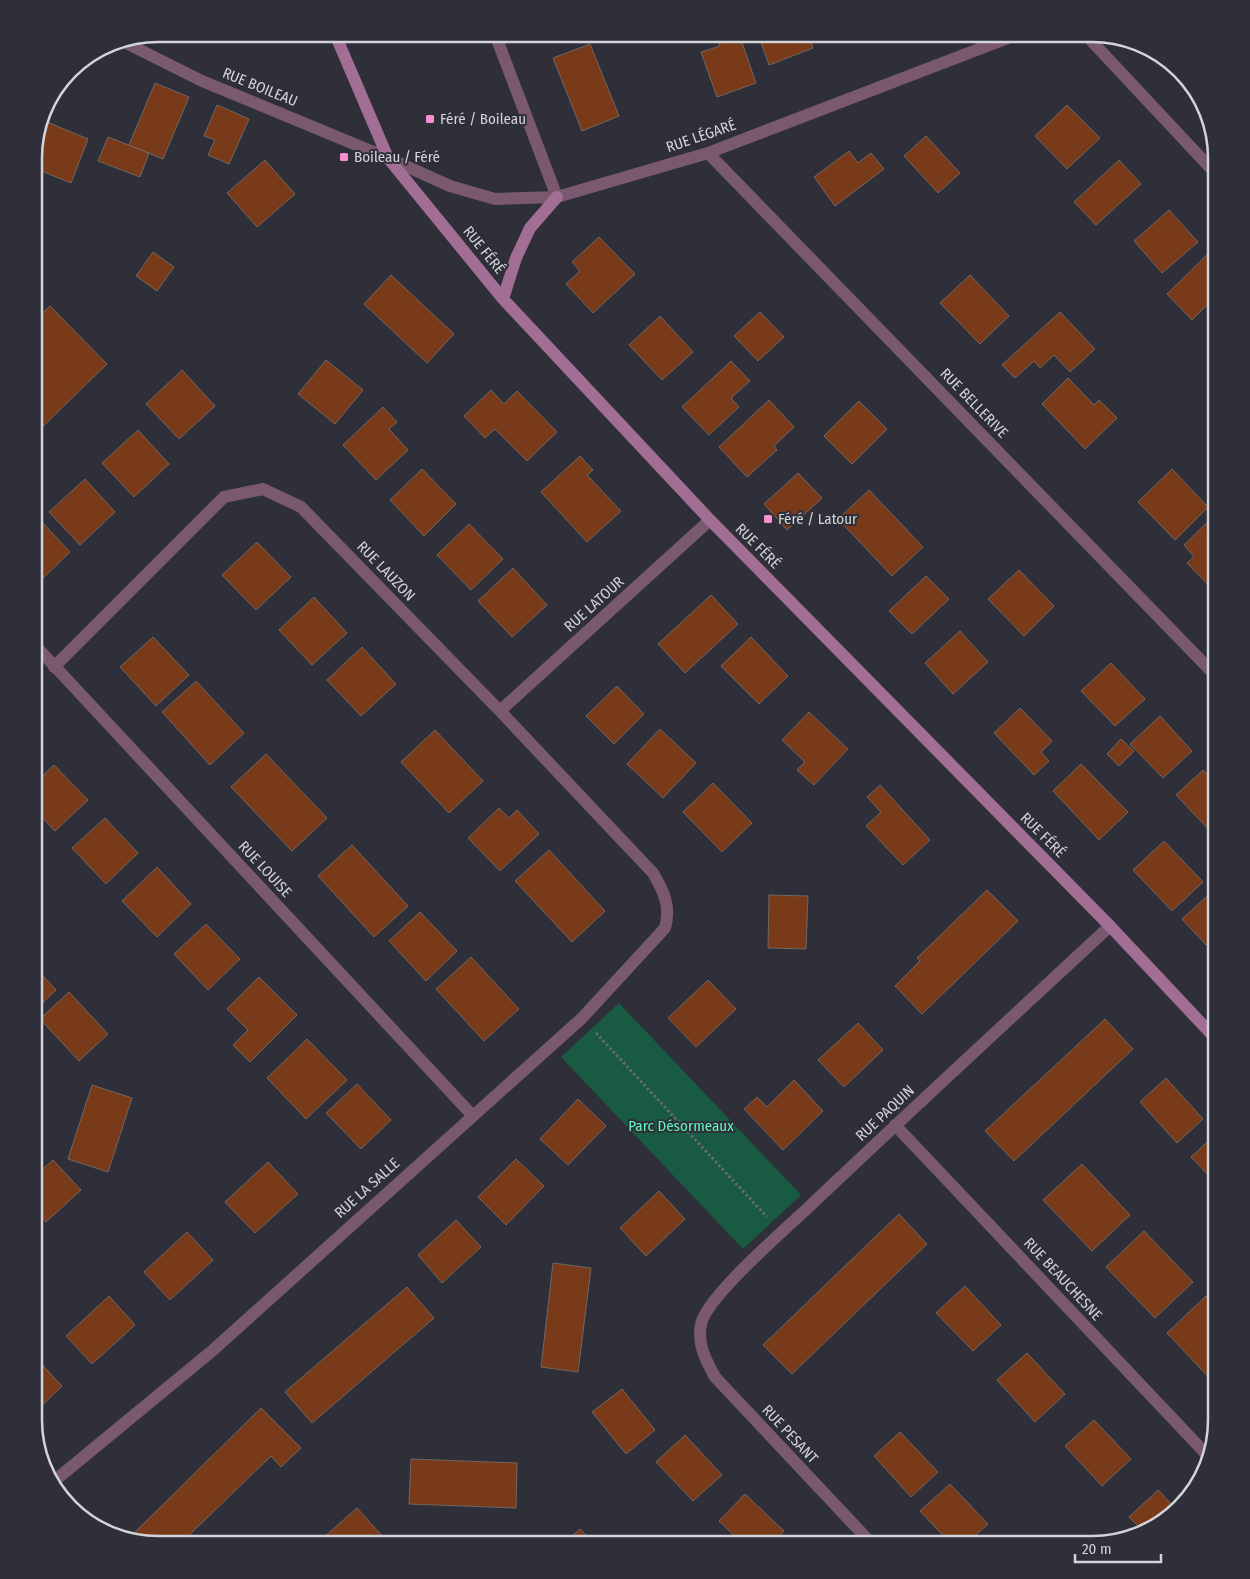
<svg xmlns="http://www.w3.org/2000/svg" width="1250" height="1579" viewBox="0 0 1250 1579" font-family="'Fira Sans Condensed',sans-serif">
<rect width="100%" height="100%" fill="#2e2f38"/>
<path fill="#185b42" d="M619,1003L801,1195L743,1249L561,1057Z"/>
<path fill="#783a18" stroke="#726762" d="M716,34H739L756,83L717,97L701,52L720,46Z
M758,34H808L813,48L769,65Z
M821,34H841L823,40Z
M590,44L619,116L582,131L553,58Z
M155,83L189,97L163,159L129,145Z
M217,105L249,119L229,164L208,155L215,140L204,136Z
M1067,105L1100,138L1067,169L1035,136Z
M47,122L88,139L71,183L34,168V153Z
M926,136L960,173L938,193L904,156Z
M108,137L149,153L140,177L98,161Z
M849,151L858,163L871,153L884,169L835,206L814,177Z
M265,160L295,194L257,227L227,193Z
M1119,160L1141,184L1096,225L1074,202Z
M1169,210L1198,242L1162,273L1134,241Z
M599,237L635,274L593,313L566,284L580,271L572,262Z
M1213,249L1216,253V296L1192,320L1167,294Z
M153,252L174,267L157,291L136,276Z
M391,275L454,334L427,363L364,304Z
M970,275L1009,316L980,344L940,303Z
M50,306L107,364L34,435V321Z
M760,312L784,337L758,361L734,336Z
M1060,312L1095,349L1070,372L1054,355L1040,368L1034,361L1015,378L1002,365Z
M1216,312V330L1207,320Z
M660,316L693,352L662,380L629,345Z
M326,360L363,390L335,424L298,394Z
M731,361L750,381L731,398L739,407L709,435L682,407Z
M182,370L215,406L179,439L146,404Z
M1068,378L1094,405L1099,400L1117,418L1085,449L1042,404Z
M491,390L504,404L517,391L557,432L527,461L495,429L485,438L464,416Z
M769,400L794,427L774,446L777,450L747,477L719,447Z
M859,401L887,429L852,464L824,436Z
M383,407L397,422L389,429L408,450L376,480L343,445Z
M138,430L169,464L134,497L102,463Z
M580,456L593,470L587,475L621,511L587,542L541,492Z
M422,469L456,504L424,536L390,500Z
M1172,469L1208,507L1175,540L1138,502Z
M798,473L822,498L787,530L764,504Z
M85,479L115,512L80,545L49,512Z
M869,490L923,547L892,576L838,519Z
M1216,514V591L1215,592L1187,563L1194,557L1184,545Z
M41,521L70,552L40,581L34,574V528Z
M469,524L503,559L471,590L437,555Z
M257,542L291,577L256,610L222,575Z
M513,568L547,605L512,637L478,601Z
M1019,570L1054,606L1024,636L988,599Z
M926,576L949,599L912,634L889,611Z
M711,595L738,624L685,673L658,644Z
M314,597L347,633L312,665L279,630Z
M960,631L988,662L953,694L925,663Z
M153,637L189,675L156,706L120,667Z
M751,637L788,676L759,704L721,666Z
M362,647L396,684L361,716L327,680Z
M1111,663L1145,699L1115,726L1081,691Z
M196,681L244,733L210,765L162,712Z
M617,686L644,714L614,744L586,716Z
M1020,708L1052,741L1041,752L1049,761L1034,775L994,733Z
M809,712L848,749L814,785L797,770L805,762L782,740Z
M1160,716L1192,751L1163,778L1130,744Z
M660,729L696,763L663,798L627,764Z
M435,730L483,781L449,813L401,762Z
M1121,739L1134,751L1119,766L1107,754Z
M266,754L327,818L292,851L231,787Z
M1081,764L1128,812L1099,840L1053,791Z
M54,765L88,800L55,831L34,809V784Z
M1203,770L1216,784V837L1176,795Z
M713,783L752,823L722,852L683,812Z
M880,785L930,840L903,865L866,826L881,812L867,797Z
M499,808L509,818L517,810L539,834L500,871L468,838Z
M105,818L138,853L106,884L72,848Z
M1164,841L1203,882L1172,911L1133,870Z
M352,845L408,906L374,937L318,876Z
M549,850L605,911L572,942L515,881Z
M157,867L191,904L157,937L122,901Z
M1216,888V936L1206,945L1182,919Z
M987,890L1018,921L922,1014L895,986L920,961L917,958Z
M769,895L808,896L806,949L768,948Z
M420,912L457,951L426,981L389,941Z
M206,924L240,959L208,990L174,954Z
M471,957L519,1009L484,1041L436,989Z
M34,966L56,990L34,1011Z
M259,977L297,1015L250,1062L233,1045L248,1030L227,1009Z
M708,980L736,1009L696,1047L668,1018Z
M69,992L108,1034L79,1061L40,1019Z
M1105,1019L1133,1049L1014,1161L985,1131Z
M858,1023L883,1050L844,1087L818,1060Z
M307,1039L347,1080L306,1119L267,1078Z
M1166,1078L1203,1119L1177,1143L1140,1102Z
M794,1080L823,1111L783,1150L744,1109L757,1097L767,1107Z
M357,1084L391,1120L361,1149L326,1113Z
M92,1085L132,1098L108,1172L68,1159Z
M578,1099L606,1126L568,1165L540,1139Z
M1216,1134V1183L1191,1157Z
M516,1159L544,1186L506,1225L478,1197Z
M53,1160L81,1190L46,1222L34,1210V1177Z
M268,1162L298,1194L255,1233L225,1202Z
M1082,1164L1130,1215L1092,1251L1043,1200Z
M659,1191L685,1219L646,1256L620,1228Z
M899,1214L927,1244L792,1374L763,1345Z
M456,1220L481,1247L442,1283L418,1255Z
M1144,1231L1193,1282L1155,1318L1106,1267Z
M187,1232L213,1260L170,1300L144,1272Z
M553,1263L591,1268L578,1372L541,1367Z
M965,1286L1001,1325L973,1351L936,1313Z
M407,1287L434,1318L312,1423L285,1392Z
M109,1296L135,1325L92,1364L66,1336Z
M1206,1296L1216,1306V1385L1167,1333Z
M1027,1353L1065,1394L1035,1422L997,1380Z
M34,1356L62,1386L34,1413Z
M622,1389L655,1430L626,1454L592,1412Z
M261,1408L301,1448L281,1467L271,1456L179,1545H159L130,1537Z
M1094,1420L1131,1459L1102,1486L1065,1446Z
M900,1432L938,1472L911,1497L874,1456Z
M685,1435L722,1475L693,1501L656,1462Z
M411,1459L517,1463L516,1508L409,1504Z
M950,1484L988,1524L965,1545H952L920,1511Z
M1158,1490L1175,1508L1161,1524L1142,1530L1129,1517Z
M745,1494L784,1531L770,1545H744L719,1521Z
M357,1508L385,1539L378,1545H315Z
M580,1529L595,1545H562Z
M999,1536L1007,1545H989Z"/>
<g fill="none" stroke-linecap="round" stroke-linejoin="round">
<path stroke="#686971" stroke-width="3" stroke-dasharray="2.5 2.5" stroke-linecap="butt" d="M596,1033L767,1217"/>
<path stroke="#7a5970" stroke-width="12" d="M495,34L557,197
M1085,34L1216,174
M122,41L202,81L388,158L450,186L495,199L557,197L708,153L1018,34
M708,153L1216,676
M34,644L472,1115
M500,711L710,520
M895,1125L1208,1456
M53,1482L212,1351L582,1018L665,928C671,906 664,892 653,873L500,711L301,507L263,489L224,497L54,667
M873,1545L715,1377C706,1360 697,1345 701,1324C707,1296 787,1228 811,1205C910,1111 1010,1019 1110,926"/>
<path stroke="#a36e94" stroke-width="12" d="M335,34L388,158L503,299L710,520L1110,926L1216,1039
M503,299L516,258L530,228L557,197"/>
</g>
<g fill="#f790ce" stroke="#2e2f38" stroke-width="2">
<rect x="425" y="114" width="10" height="10" rx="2.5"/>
<rect x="339" y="152" width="10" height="10" rx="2.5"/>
<rect x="763" y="514" width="10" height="10" rx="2.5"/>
</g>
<g text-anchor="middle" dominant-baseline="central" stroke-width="4" stroke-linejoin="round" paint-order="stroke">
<g font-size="15" fill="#d3d4d9" stroke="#2e2f38">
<text transform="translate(260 87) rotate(22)">RUE BOILEAU</text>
<text transform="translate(701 136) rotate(-19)">RUE LÉGARÉ</text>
<text transform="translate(484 250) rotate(51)">RUE FÉRÉ</text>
<text transform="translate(974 403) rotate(46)">RUE BELLERIVE</text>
<text transform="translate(758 546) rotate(45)">RUE FÉRÉ</text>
<text transform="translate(386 571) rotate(46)">RUE LAUZON</text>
<text transform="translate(594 604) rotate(-42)">RUE LATOUR</text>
<text transform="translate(1043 835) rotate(45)">RUE FÉRÉ</text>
<text transform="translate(265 869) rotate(47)">RUE LOUISE</text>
<text transform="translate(885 1113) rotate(-43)">RUE PAQUIN</text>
<text transform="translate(367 1188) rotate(-42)">RUE LA SALLE</text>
<text transform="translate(1063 1279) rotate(47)">RUE BEAUCHESNE</text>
<text transform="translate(790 1434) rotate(47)">RUE PESANT</text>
</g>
<g font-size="15" fill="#d3d4d9" stroke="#2e2f38" text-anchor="start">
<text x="440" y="119">Féré / Boileau</text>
<text x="354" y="157">Boileau / Féré</text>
<text x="778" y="519">Féré / Latour</text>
</g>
<g font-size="15" fill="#61f8bd" stroke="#2e2f38">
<text x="681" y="1126">Parc Désormeaux</text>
</g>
</g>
<path d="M0 0H1250V1579H0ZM158 42H1092A116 116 0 0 1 1208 158V1420A116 116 0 0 1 1092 1536H158A116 116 0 0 1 42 1420V158A116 116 0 0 1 158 42Z" fill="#2e2f38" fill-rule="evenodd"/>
<path fill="none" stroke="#d3d4d9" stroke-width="2.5" d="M158 42H1092A116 116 0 0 1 1208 158V1420A116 116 0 0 1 1092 1536H158A116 116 0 0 1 42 1420V158A116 116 0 0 1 158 42Z"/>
<path d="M1075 1554v8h86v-8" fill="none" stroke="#d3d4d9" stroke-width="2.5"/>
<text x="1082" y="1554" font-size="15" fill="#d3d4d9" stroke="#2e2f38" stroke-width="4" paint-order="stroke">20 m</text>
</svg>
